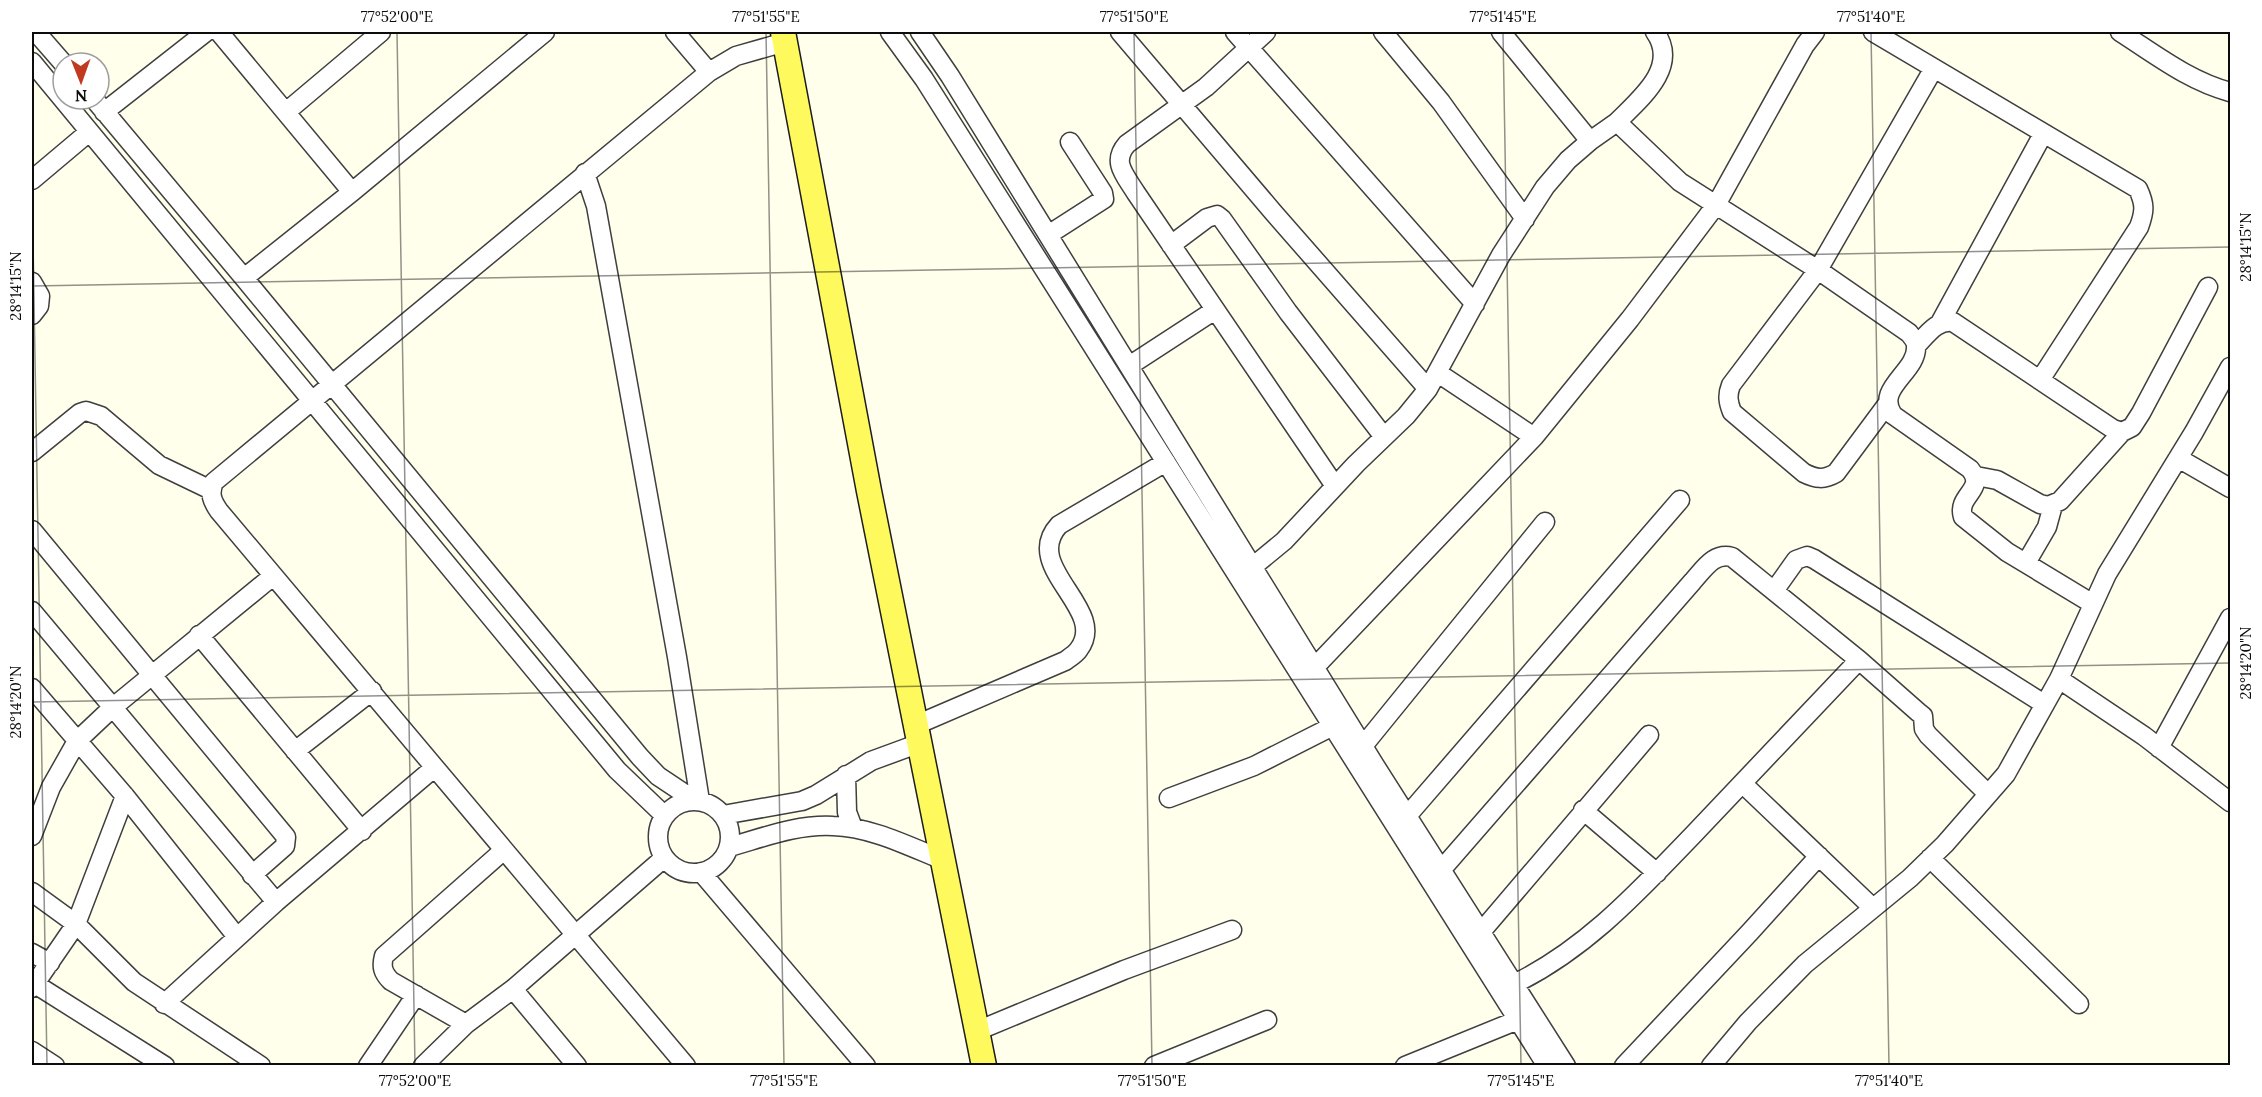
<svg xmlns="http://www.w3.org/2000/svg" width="2262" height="1097" viewBox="0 0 2262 1097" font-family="Lora,serif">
<rect width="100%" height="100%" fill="#ffffeb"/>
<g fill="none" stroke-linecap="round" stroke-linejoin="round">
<defs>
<path id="minor" d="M36,32L63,63
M219,32L352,192
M675,32L709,72
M890,32L924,79L1547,1066
M920,32L950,76L1374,764L1566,1066
M1120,32L1273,212L1428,389
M1235,32L1475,304
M1266,32L1206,87L1127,144C1111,162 1125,175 1136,193L1335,486
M1383,32L1441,102L1525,219
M1501,32L1590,141
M1873,32L2138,189C2145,204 2145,211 2139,227L2040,380
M2120,32C2156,55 2189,81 2230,92
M32,62L617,770L664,815
M94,99L244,278L640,757L658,776L694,800
M104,112L206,32
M286,112L381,32
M1617,122C1640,99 1680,67 1655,32
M585,173L596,206L677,657L700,801
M32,180L89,132
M1048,235L1104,199L1103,193L1070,142
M1171,245L1207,218L1217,215L1222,219L1288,312L1384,437
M244,278L352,192L545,32
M32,282L40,296L39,306L32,315
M1940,323L2043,134
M1916,346C1926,336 1937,319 1953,322L2113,429L2122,432L2132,427L2141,413L2208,287
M1129,366L1215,310
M1438,373L1534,437
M1888,403L1836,473C1824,480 1816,479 1804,473L1732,412C1728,402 1727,395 1731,385L1818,270L1934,68
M32,452L80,413L86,411L101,416L159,465L211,490
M2178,458L2230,488
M1976,476L1997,480L2040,504L2048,506L2060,501L2122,432
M32,530L286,837L285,846L252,875
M2026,563L2047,527L2053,505
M1239,578L1284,541L1356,464L1406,416L1428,389L1501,255L1545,187L1568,160L1590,141L1617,122L1680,182L1818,270L1909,333C1912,337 1916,341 1916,346C1918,372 1874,388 1893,415L1970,469C1987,490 1956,495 1963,517L2007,552L2093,604
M1774,591L1796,560L1807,556L1814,559L2044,704
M32,611L276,902
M199,635L362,831
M1314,668L1534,437L1630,319L1716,205L1805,45L1815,32
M2059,679L2144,736L2230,802
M32,688L125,796L237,937
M916,725L1065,661C1069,658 1076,654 1079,649C1109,609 1020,567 1059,525L1166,462
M1363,746L1545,522
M2159,748L2230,618
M295,751L372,691
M846,775L847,812L853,828
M1743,784L1873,908
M1169,798L1254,766L1333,726
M658 837a36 36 0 1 1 72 0a36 36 0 1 1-72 0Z
M1583,810L1657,873
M723,815L802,801L816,795L871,761L920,743
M1407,816L1680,500
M32,836L51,787L77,741L112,708L273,576
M729,847C762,838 797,824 833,826C871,827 908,846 943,860
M1930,858L2079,1004
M1442,869L1693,581C1704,569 1714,552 1732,557L1859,660L1918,712L1923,716L1924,729L1928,735L1988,794
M701,872L866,1066
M32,892L76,924L134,982L261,1066
M1481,932L1649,735
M32,953L50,963
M35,984L165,1066
M1514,984C1586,949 1638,892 1692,836C1748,777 1803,719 1859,660
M32,988L76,924L125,796
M513,989L577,1066
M164,1004L276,902L434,768
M466,1024L391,981C383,973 381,967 384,956L504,850
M977,1031L1124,970L1232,930
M32,1051L55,1066
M368,1066L416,995
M423,1066L466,1024L513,989L664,858
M686,1066L219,511C212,501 209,494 214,482L709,72L736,56L785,42
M1154,1066L1267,1020
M1405,1066L1518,1020
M1624,1066L1750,932L1819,856
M1711,1066L1748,1022L1805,964L1910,878L1945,844L2006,774L2059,679L2107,574L2194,432L2230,367"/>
<path id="major" d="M783,32L869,491L984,1066"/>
</defs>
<use href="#minor" stroke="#3f3f3f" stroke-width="21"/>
<use href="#major" stroke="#1d1d1d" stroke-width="27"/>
<use href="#minor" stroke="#fff" stroke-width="18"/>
<use href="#major" stroke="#fef95c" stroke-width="24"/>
</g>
<path fill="none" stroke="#0c0c0c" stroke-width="1.5" stroke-opacity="0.45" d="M397,32L415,1066M766,32L784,1066M1134,32L1152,1066M1503,32L1521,1066M1871,32L1889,1066M32,181L47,1066M32,286L2230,247M32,702L2230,663"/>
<rect width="2262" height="1097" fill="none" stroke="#ffffff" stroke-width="66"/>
<g transform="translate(81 81) rotate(179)"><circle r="28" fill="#ffffff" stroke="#9e9e9e" stroke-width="1.5"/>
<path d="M0-4.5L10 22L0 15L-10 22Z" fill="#c13a1f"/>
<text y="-9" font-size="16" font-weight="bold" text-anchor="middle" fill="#0c0c0c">N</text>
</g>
<rect x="33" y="33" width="2196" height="1031" fill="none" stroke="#0c0c0c" stroke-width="2"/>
<g font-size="15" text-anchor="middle" fill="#0c0c0c">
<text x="397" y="22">77°52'00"E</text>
<text x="766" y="22">77°51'55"E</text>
<text x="1134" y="22">77°51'50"E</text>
<text x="1503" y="22">77°51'45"E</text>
<text x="1871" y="22">77°51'40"E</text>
<text transform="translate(2246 247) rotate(-90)" y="5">28°14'15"N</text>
<text transform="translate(16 286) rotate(-90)" y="5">28°14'15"N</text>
<text transform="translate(2246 663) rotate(-90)" y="5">28°14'20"N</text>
<text transform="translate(16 702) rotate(-90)" y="5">28°14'20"N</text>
<text x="415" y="1086">77°52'00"E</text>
<text x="784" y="1086">77°51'55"E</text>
<text x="1152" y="1086">77°51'50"E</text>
<text x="1521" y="1086">77°51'45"E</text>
<text x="1889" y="1086">77°51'40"E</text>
</g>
</svg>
